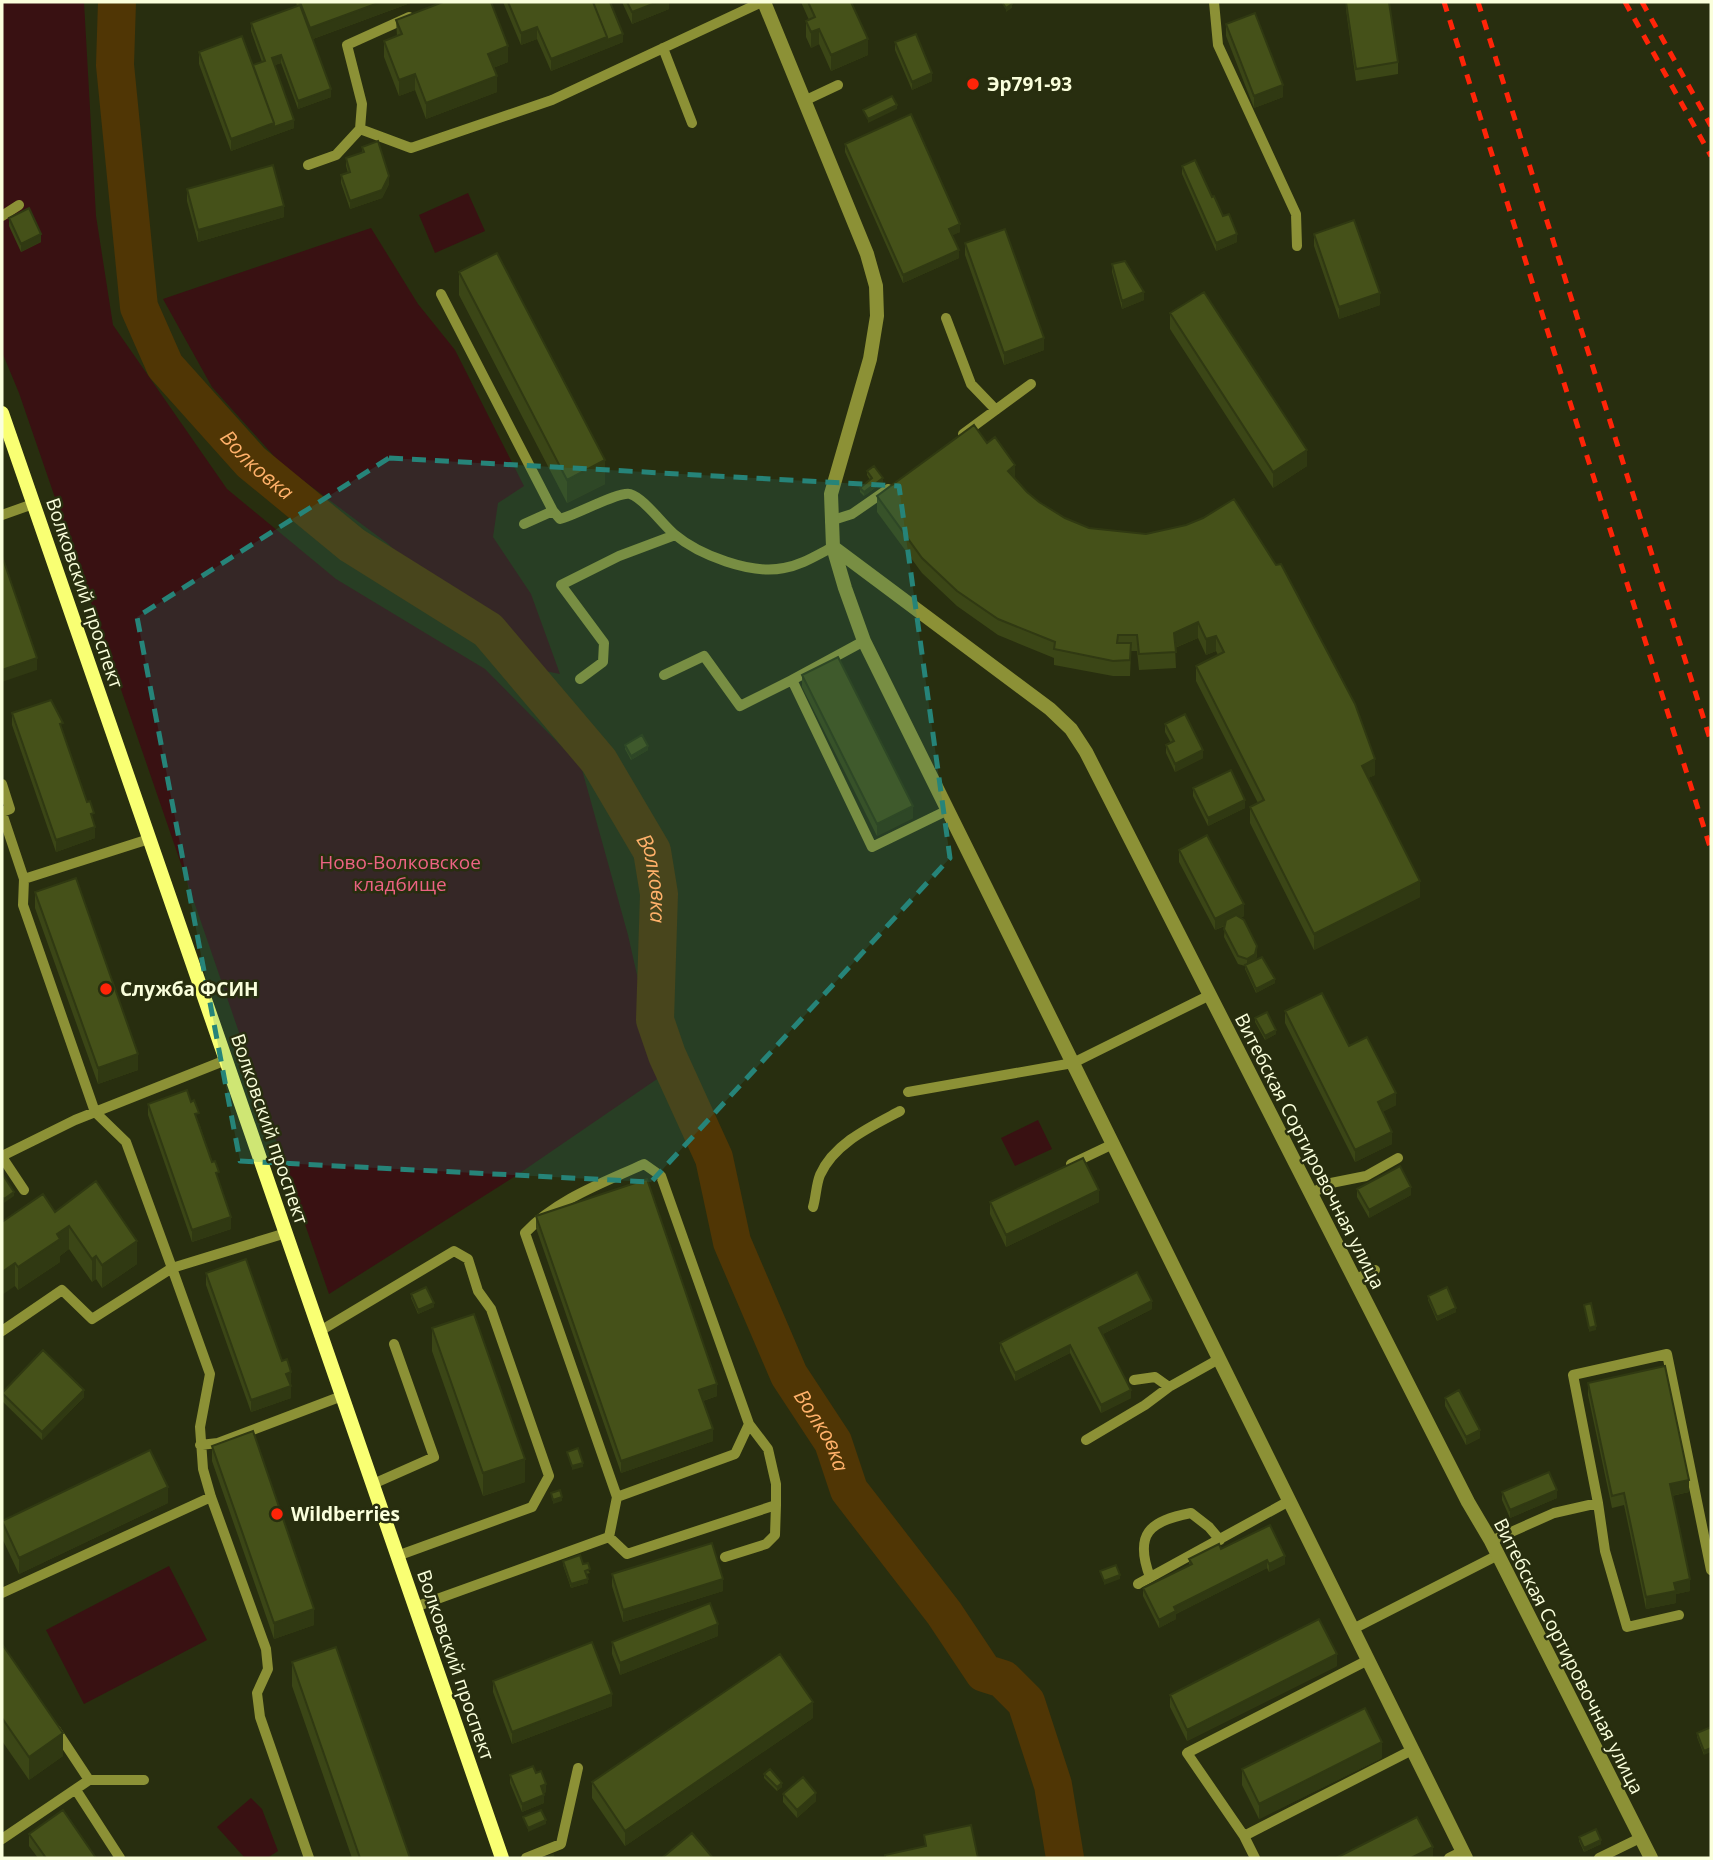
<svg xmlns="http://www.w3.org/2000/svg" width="1713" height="1860" viewBox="0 0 1713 1860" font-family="'Open Sans',sans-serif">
<rect width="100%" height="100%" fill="#282e0f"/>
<path fill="#391112" d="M2,2H84L96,216L113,325L227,489L336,579L485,669L581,766L628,935L660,1077L514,1177L329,1294L19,393L2,352Z
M468,193L485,231L435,253L419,215Z
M371,228L418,304L455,350L524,486L498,503L493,537L531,594L560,674L515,665L459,609L387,543L281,464L212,387L163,299Z
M1038,1120L1052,1149L1015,1166L1001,1138Z
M169,1566L207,1640L84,1704L46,1630Z
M251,1798L262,1809L278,1851L267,1858H245L217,1827Z"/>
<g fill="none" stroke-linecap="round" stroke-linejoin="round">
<path stroke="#503605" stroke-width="38" id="s1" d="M117,2L115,65L139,307L165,366L251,462L352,545L488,630L599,761L652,851L659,894L655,1020L667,1055L714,1158L732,1242L789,1375L833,1442L849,1490L944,1613L984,1673L1003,1679L1026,1702L1053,1785L1065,1858"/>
<path stroke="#8c9136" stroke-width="10" d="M1214,2L1218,45L1296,214L1297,246
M663,48L692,123
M804,101L838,85
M360,129L411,148L552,100L762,2
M308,165L336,155L360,129L362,104L347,45L409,17
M2,216L19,205
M441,294L553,511L560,519C576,515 619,491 630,494C644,498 662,524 674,534C699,555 751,575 784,568C802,565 817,555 833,547
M946,318L971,384L996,410
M963,434L1031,384
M2,515L33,504
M830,521L852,514L888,489
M524,524L553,511
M864,641L792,680L872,847L948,810
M664,675L704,656L740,706L792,680
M580,679L603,662L604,643L561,585L619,556L675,535
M2,784L10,809L2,812
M2,813L24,879L23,905L95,1112L126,1142L172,1268L92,1319L62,1290L2,1331
M24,879L149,839
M908,1092L1073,1063L1210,995
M2,1156L75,1120L226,1060
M2,1157L24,1190
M1071,1164L1113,1144
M1310,1194L1331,1183L1366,1176L1398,1158
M813,1207C816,1197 816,1185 820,1175C834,1143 872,1126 900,1111
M286,1233L172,1268L210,1374L200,1427L203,1469L211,1497L266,1649L268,1669L257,1693L260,1717L309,1858
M1354,1280L1375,1270
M320,1331L454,1251L468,1259L478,1291L491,1309L549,1476L532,1507L397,1556
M1134,1380L1155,1377L1169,1387
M1086,1440L1145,1405L1169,1387L1219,1359
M200,1445L218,1443L342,1396
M373,1484L434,1457L394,1344
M609,1537L627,1554L776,1505V1484L768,1449L749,1424
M1491,1541L1554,1513L1598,1503
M725,1557L766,1544L775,1535L776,1505
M1150,1577C1134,1534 1149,1521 1191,1513L1209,1527L1220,1540
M1138,1584L1289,1501
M2,1593L211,1497
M415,1607L609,1537L617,1497L735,1454L749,1424L661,1176L644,1164C603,1183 557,1199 525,1233L617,1497
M1679,1615L1627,1627L1605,1551L1598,1503L1573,1375L1667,1354L1711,1570
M1353,1629L1498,1555
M56,1730L89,1780
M76,1790L120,1858
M1244,1836L1412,1750
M2,1839L89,1780H144
M526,1858L561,1844L578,1768
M1255,1858L1244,1836L1187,1753L1368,1660
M1449,1858L1463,1851
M1599,1858L1640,1838"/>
<path stroke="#8c9136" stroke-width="14" d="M764,2L867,254L876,286L877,316L870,359L831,494L833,547L845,588L864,641L1466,1858
M833,547L1050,709L1071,729L1086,752L1468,1502L1491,1541L1651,1858"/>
<path stroke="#f9ff73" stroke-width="14" d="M2,413L502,1858"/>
<path stroke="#ff2408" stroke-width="5" stroke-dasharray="10 9" stroke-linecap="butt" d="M1444,2L1711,850
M1478,2L1711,742
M1625,2L1711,156
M1642,2L1711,126"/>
</g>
<path fill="#3b4616" d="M296,2H413L313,39L331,97L298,109L281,63L275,65L294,128L231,151L199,64V52L253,65L262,62L251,31V23L297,6Z
M503,2H610L623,42L551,71L537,39L521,45Z
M622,2H669V9L632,24Z
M801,2H851L868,55L831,71L819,44L811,48L806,37V21L809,20Z
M1346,2L1398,62V74L1356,81L1346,10Z
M396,20L508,62L493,68L497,92L426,119L415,90L399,96L384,57V41L397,36Z
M1226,24L1283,97L1254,108L1226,36Z
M895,42L932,81L912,90L895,50Z
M845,144L960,232L952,235L959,258L903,283L845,152Z
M362,147L389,184L382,198L350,209L341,183V175L348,173L346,166V158L362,153Z
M1182,166L1212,197L1237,242L1216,251L1182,174Z
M187,189L284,217L198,242L187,201Z
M9,218L41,242L21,252L9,226Z
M1314,234L1380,305L1339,319L1314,246Z
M965,243L1044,350L1004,365L965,255Z
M1112,264L1144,300L1122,309L1112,272Z
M459,272L605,484L567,503L459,295Z
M1170,313L1307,466L1273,488L1170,329Z
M987,443L1027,492L1039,502L1065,518L1089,528L1146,534L1375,775L1368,778L1420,897L1314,950L1250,823V807L1258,803L1196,681V666L1218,655L1216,651L1206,655L1198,638L1175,648L1176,668L1139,670L1137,651H1131L1130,676H1113L1054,665V658L998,635L957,606L922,573L877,512V496Z
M867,471L883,482L864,496L860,492V488L870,480L867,475Z
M802,675L913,818L877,836L802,687Z
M12,713L63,732L95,838L56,852L12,725Z
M1165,724L1203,758L1175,772L1166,753V745L1171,743L1165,732Z
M625,745L648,750L631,760L625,749Z
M1193,788L1245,808L1208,826L1193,796Z
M1179,850L1244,916L1240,918L1257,954L1256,960L1275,983L1256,993L1245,969V966L1238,964L1224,937L1225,926L1215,930L1179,862Z
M35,892L138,1070L98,1084L35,908Z
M1285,1011L1349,1046L1396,1105L1382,1112L1392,1144L1355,1162L1285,1023Z
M1255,1018L1276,1034L1265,1040L1255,1022Z
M148,1104L199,1123L219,1181L231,1229L192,1242L148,1115Z
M1357,1189L1411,1195L1369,1218L1357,1197Z
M990,1202H1099L1006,1247L990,1214Z
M55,1212L137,1264L102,1288L96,1279L92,1282L69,1249L60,1256V1262L18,1290L15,1286L2,1222Z
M536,1216L717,1396L703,1401L713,1441L621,1473L536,1228Z
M206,1273L282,1361L291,1384H290L291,1398L251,1412L206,1285Z
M411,1294L434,1307L418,1314L411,1298Z
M1428,1296L1456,1312L1437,1321L1428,1300Z
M1152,1309L1103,1334L1131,1398L1101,1413L1070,1353L1015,1381L1000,1351V1343Z
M432,1328L525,1482L483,1496L432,1351Z
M1588,1383L1689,1492L1672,1496L1690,1591L1676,1594V1603L1646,1609L1624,1505L1612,1508L1588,1395Z
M2,1393L84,1397L42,1440L2,1401Z
M1445,1398L1480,1438L1466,1445L1445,1406Z
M212,1446L314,1625L274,1639L212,1461Z
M1502,1492L1557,1498L1510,1518L1502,1500Z
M168,1503L19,1574L2,1538V1521Z
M1221,1549L1285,1564L1269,1572L1267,1568L1176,1614V1619L1159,1628L1143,1596V1588L1189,1565V1559Z
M563,1561L583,1564L590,1573L586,1574L588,1583L571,1588L563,1565Z
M612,1574L723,1591L623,1622L612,1586Z
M718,1636L620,1675L612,1654V1642Z
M2,1644L63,1756L29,1780L2,1741Z
M292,1662L410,1858H352L292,1686Z
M1337,1666L1187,1741L1170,1707V1695Z
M493,1681L612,1706L512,1744L493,1692Z
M813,1718L625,1846L592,1798V1782Z
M1711,1727L1704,1755L1697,1737V1733Z
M1382,1758L1259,1819L1242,1785V1769Z
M536,1773L546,1792L544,1793V1803L522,1812L510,1783V1775Z
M764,1774L782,1787L777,1791L764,1778Z
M783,1794L816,1801L797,1818L783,1802Z
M29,1834L96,1858H38L29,1846Z
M1579,1837L1601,1844L1584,1852L1579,1841Z"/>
<path fill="#303912" d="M381,2H413L310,40V28Z
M658,2H669V9L632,24V12Z
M1012,4V8L1006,12V8Z
M537,27V39L521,45V33Z
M819,29V44L811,48V32Z
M623,34V42L551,71V59L607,37Z
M868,39V55L831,71V55Z
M508,46V62L488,70V54Z
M281,55V63L272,66V58Z
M932,73V81L912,90V82Z
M415,74V90L399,96V80Z
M497,76V92L426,119V103Z
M1283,85V97L1254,108V96Z
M331,89V97L298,109V101Z
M897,105V109L868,123V119Z
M294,120V128L231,151V139L274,123Z
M389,176V184L382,198L350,209V201Z
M284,206V217L198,242V230Z
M960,224V232L949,237V229Z
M41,234V242L21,252V244Z
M1237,234V242L1216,251V243Z
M959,250V258L903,283V275Z
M1144,292V300L1122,309V301Z
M1380,293V305L1339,319V307Z
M1044,338V350L1004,365V353Z
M1307,450V466L1273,488V472Z
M605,460V484L567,503V480Z
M1015,465V481L1008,471Z
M883,478V482L864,496V492Z
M1198,622V638L1174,648V633Z
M1216,636V651L1206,655V639Z
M37,658V670L2,682V670Z
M648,746V750L631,760V756Z
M1203,750V758L1175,772V764Z
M1375,759V775L1362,781V766Z
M1245,800V808L1208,826V818Z
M913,806V818L877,836V824Z
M95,827V838L56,852V840Z
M1420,881V897L1314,950V934Z
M1244,904V916L1215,930V919Z
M1257,946V954L1255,962L1247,967V959Z
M1275,979V983L1256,993V989Z
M1276,1030V1034L1265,1040V1036Z
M138,1054V1070L98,1084V1068Z
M1396,1093V1105L1378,1114V1102Z
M1392,1132V1144L1355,1162V1150Z
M1411,1187V1195L1369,1218V1210Z
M1099,1190V1202L1006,1247V1235Z
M14,1192V1196L4,1203V1199Z
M231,1217V1229L192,1242V1230Z
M69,1226V1249L60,1256V1262L18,1290V1267L57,1234Z
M137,1241V1264L102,1288V1265Z
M96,1256V1279L92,1282V1259Z
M15,1263V1286L2,1295V1272Z
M1152,1301V1309L1099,1336V1328Z
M434,1303V1307L418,1314V1310Z
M1456,1308V1312L1437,1321V1317Z
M1596,1326V1330L1589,1332V1328Z
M1070,1345V1353L1015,1381V1373Z
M291,1372V1384L286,1386V1374Z
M717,1384V1396L699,1402V1390Z
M291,1386V1398L251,1412V1400Z
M84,1390V1397L42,1440V1432Z
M1131,1390V1398L1101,1413V1405Z
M713,1429V1441L621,1473V1461Z
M1480,1430V1438L1466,1445V1437Z
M525,1459V1482L483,1496V1473Z
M583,1463V1467L572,1470V1466Z
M1689,1480V1492L1670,1496V1484Z
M168,1487V1503L19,1574V1558Z
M1557,1490V1498L1510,1518V1510Z
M562,1497V1501L553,1504V1500Z
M1285,1556V1564L1269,1572V1564Z
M1267,1560V1568L1176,1614V1619L1159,1628V1620L1174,1607Z
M1120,1575V1579L1104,1585V1581Z
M588,1579V1583L571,1588V1584Z
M723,1579V1591L623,1622V1610Z
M1690,1579V1591L1676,1594V1603L1646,1609V1597L1674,1583Z
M314,1609V1625L274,1639V1623Z
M718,1624V1636L620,1675V1663Z
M1337,1654V1666L1187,1741V1730Z
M612,1694V1706L512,1744V1732Z
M813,1702V1718L625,1846V1831Z
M63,1733V1756L29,1780V1757Z
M1382,1742V1758L1259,1819V1804Z
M1711,1748V1752L1704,1755V1751Z
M782,1783V1787L777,1791V1787Z
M546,1784V1792L541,1794V1786Z
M816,1793V1801L797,1818V1810Z
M544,1795V1803L522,1812V1804Z
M546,1820V1824L528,1832V1828Z
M1601,1840V1844L1584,1852V1848Z
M1433,1847V1858H1411Z"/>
<path fill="#455119" stroke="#303912" stroke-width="2" d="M300,2H381L310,28Z
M443,2H491L508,46L488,54L497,76L426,103L415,74L399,80L384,41L402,34L396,20Z
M508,2H593L607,37L551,59L537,27L521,33Z
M593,2H610L623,34L607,40V37Z
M627,2H658L632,12Z
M808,2H851L868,39L831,55L819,29L811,32L806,21L815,17Z
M1002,2H1011L1012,4L1006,8Z
M1346,2H1389L1398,62L1356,69Z
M300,5L331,89L298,101L281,55L272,58L294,120L274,127V123L253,65L265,61L251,23Z
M1255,13L1283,85L1254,96L1226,24Z
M916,34L932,73L912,82L895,42Z
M242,36L274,123L231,139L199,52Z
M892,96L897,105L868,119L863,110Z
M911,114L960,224L949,229L959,250L903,275L845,144Z
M378,141L389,176L382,190L350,201L341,175L350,172L346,158L364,152L362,147Z
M1195,160L1212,197L1214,196L1223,216L1229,214L1237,234L1216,243L1182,166Z
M273,165L284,206L198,230L187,189Z
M29,208L41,234L21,244L9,218Z
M1354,220L1380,293L1339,307L1314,234Z
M1005,229L1044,338L1004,353L965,243Z
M497,253L605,460L567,480L459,272Z
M1125,261L1144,292L1122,301L1112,264Z
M1204,292L1307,450L1273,472L1170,313Z
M974,425L987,443L995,437L1015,465L1008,471L1027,492L1039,502L1065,518L1089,528L1146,534L1186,525L1203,518L1234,499L1276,565L1281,564L1355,704L1375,759L1362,766L1420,881L1314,934L1250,807L1264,800L1196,666L1224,652L1216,636L1206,639L1198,622L1174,633L1176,652L1139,654L1137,635H1118L1117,643H1131L1130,660L1113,661L1054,649L1055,642L998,619L957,591L922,558L877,496Z
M874,466L883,478L864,492L860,488L872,478L867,471Z
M2,556L37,658L2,670Z
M838,657L913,806L877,824L802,675Z
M51,700L63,723L60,724L87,802L90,801L94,813L91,814L95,827L56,840L12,713Z
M1185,714L1203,750L1175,764L1166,745L1174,741L1165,724Z
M642,735L648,746L631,756L625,745Z
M1231,770L1245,800L1208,818L1193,788Z
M1207,835L1244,904L1215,919L1179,850Z
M76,878L138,1054L98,1068L35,892Z
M1236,915L1244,920L1257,946L1255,954L1247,959L1238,956L1224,929L1226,920Z
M1262,957L1275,979L1256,989L1245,965Z
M1322,993L1349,1046L1367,1037L1396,1093L1378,1102L1392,1132L1355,1150L1285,1011Z
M1267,1012L1276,1030L1265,1036L1255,1018Z
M187,1090L191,1102L194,1100L199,1113L195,1114L212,1162L215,1161L219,1172L216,1173L231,1217L192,1230L148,1104Z
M1083,1158L1099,1190L1006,1235L990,1202Z
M1400,1166L1411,1187L1369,1210L1357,1189Z
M2,1175H3L14,1192L4,1199L2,1197Z
M647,1179L717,1384L699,1390L713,1429L621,1461L536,1216Z
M96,1181L137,1241L102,1265L96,1256L92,1259L69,1226L57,1234L60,1239L18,1267L15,1263L2,1272V1222L43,1194L55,1212Z
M246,1259L282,1361L287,1359L291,1372L286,1374L291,1386L251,1400L206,1273Z
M1137,1272L1152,1301L1099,1328L1131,1390L1101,1405L1070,1345L1015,1373L1000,1343Z
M426,1287L434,1303L418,1310L411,1294Z
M1447,1287L1456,1308L1437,1317L1428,1296Z
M1591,1303L1596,1326L1589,1328L1584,1305Z
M474,1314L525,1459L483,1473L432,1328Z
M43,1350L84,1390L42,1432L2,1393Z
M1665,1366L1689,1480L1670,1484L1690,1579L1674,1583L1676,1591L1646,1597L1624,1493L1612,1496L1588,1383Z
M1459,1390L1480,1430L1466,1437L1445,1398Z
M253,1431L314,1609L274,1623L212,1446Z
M578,1448L583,1463L572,1466L567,1452Z
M150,1450L168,1487L19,1558L2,1521Z
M1549,1472L1557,1490L1510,1510L1502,1492Z
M560,1490L562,1497L553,1500L551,1493Z
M1270,1525L1285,1556L1269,1564L1267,1560L1174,1607L1176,1611L1159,1620L1143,1588L1192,1564L1189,1559L1219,1544L1221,1549Z
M712,1543L723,1579L623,1610L612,1574Z
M580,1555L583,1564L588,1563L590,1569L585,1571L588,1579L571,1584L563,1561Z
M1116,1565L1120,1575L1104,1581L1100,1571Z
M710,1603L718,1624L620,1663L612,1642Z
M1319,1619L1337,1654L1187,1730L1170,1695Z
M592,1642L612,1694L512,1732L493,1681Z
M2,1644L63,1733L29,1757L2,1718Z
M336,1647L410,1858H360L292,1662Z
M780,1654L813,1702L625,1831L592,1782Z
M1365,1708L1382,1742L1259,1804L1242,1769Z
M1711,1727V1748L1704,1751L1697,1733Z
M533,1766L536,1773L541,1771L546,1784L541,1786L544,1795L522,1804L510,1775Z
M770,1769L782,1783L777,1787L764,1774Z
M803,1777L816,1793L797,1810L783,1794Z
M63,1810L96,1858H46L29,1834Z
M541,1810L546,1820L528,1828L523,1817Z
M1417,1817L1433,1847L1411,1858H1336Z
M971,1825L978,1858H885V1855L926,1846L924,1835Z
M1596,1829L1601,1840L1584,1848L1579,1837Z
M692,1833L713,1858H662Z
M553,1855L554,1858H543Z"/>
<path fill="#268479" fill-opacity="0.2" stroke="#268479" stroke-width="5" stroke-dasharray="14 9" stroke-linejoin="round" d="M389,458L899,486L950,858L651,1182L240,1161L137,617Z"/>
<g fill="#ff2408" stroke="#282e0f" stroke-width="2.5">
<circle cx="973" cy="84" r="7"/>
<circle cx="106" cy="989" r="7"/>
<circle cx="277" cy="1514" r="7"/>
</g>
<g text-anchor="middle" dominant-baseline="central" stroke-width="5" stroke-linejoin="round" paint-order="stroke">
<g font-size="19" font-weight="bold" fill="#faffdc" stroke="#282e0f" text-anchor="start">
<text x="987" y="84">Эр791-93</text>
<text x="120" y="989">Служба ФСИН</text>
<text x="291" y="1514">Wildberries</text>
</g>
<g font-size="19" fill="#faffdc" stroke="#282e0f">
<text transform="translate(85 593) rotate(71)">Волковский проспект</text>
<text transform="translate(270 1129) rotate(71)">Волковский проспект</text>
<text transform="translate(1310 1151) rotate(63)">Витебская Сортировочная улица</text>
<text transform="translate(1569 1656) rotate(63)">Витебская Сортировочная улица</text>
<text transform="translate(456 1665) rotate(71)">Волковский проспект</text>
</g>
<g font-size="19" fill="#ed6384" stroke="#282e0f">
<text x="400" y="862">Ново-Волковское<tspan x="400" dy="22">кладбище</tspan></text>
</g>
<g font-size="21" font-style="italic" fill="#ffb16a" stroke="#282e0f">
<text stroke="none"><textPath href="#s1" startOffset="506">Волковка</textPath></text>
<text stroke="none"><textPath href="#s1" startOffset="1094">Волковка</textPath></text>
<text stroke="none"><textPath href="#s1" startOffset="1682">Волковка</textPath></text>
</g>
</g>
<rect width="1713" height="1860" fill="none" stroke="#faffdc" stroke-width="7"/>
</svg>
